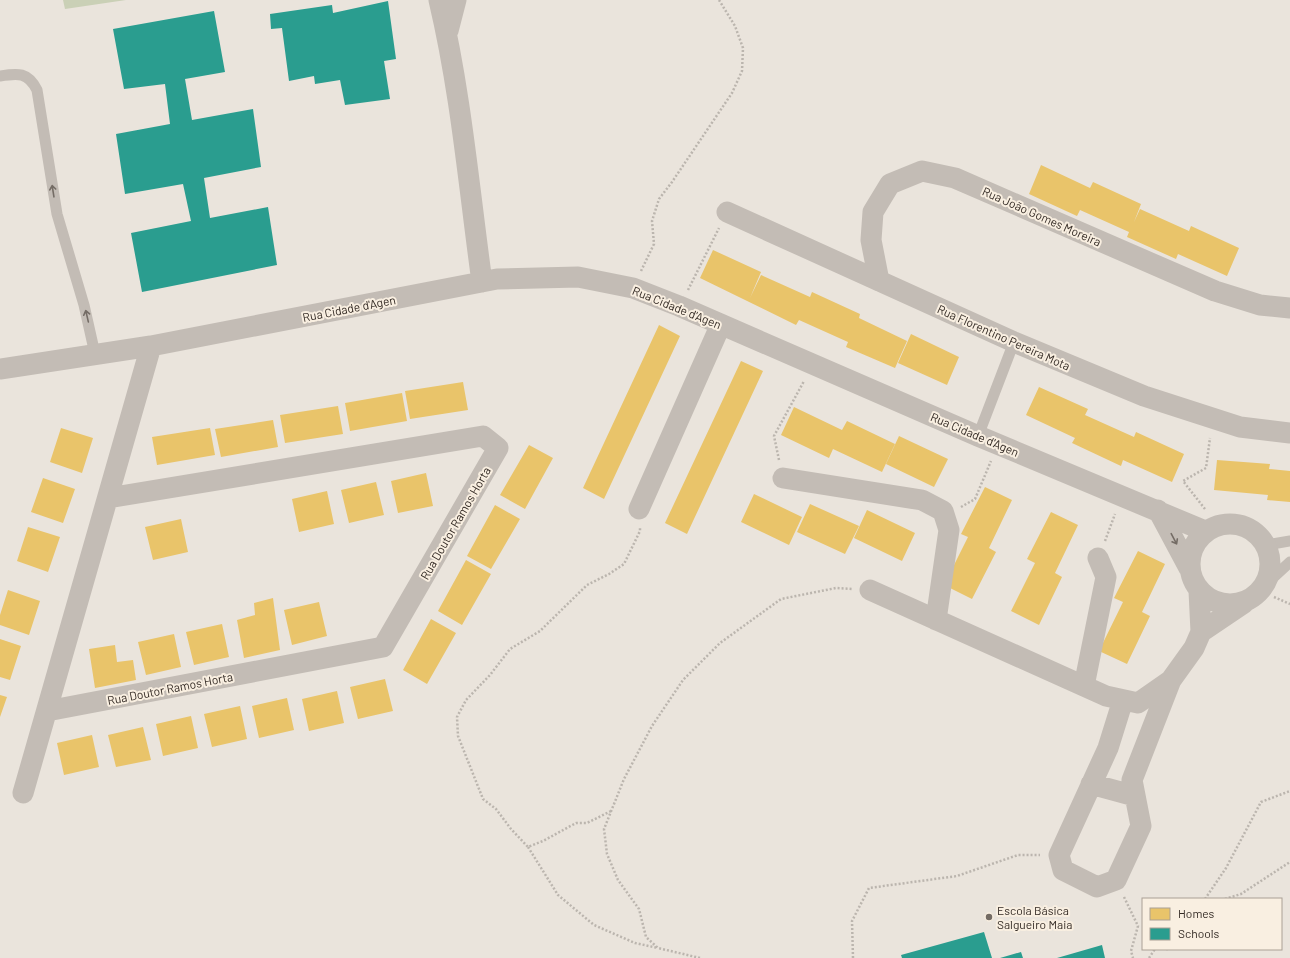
<svg xmlns="http://www.w3.org/2000/svg" width="1290" height="958" viewBox="0 0 1290 958" font-family="Barlow,sans-serif">
<rect width="100%" height="100%" fill="#eae4dc"/>
<path fill="#cad0b6" d="M63,0H126L65,9Z"/>
<path fill="#e9c46a" d="M1041,165L1090,188L1093,182L1141,204L1134,222L1140,209L1189,231L1191,226L1239,248L1227,276L1178,254L1176,259L1127,237L1129,232L1080,210L1077,216L1029,194Z
M713,250L761,272L750,298L761,275L810,297L812,292L860,314L859,318L907,341L895,368L846,347L848,342L799,320L796,325L700,278Z
M659,325L680,336L604,499L583,488Z
M911,334L959,357L947,385L898,363Z
M741,361L763,371L687,534L665,523Z
M463,382L468,410L410,419L405,391Z
M1039,387L1088,409L1085,415L1134,437L1136,432L1184,454L1172,482L1123,460L1121,466L1072,443L1075,438L1026,415Z
M402,393L407,421L350,431L345,403Z
M338,406L343,434L285,443L280,415Z
M794,407L842,430L847,421L895,444L882,472L833,449L829,458L781,435Z
M273,420L278,447L221,457L215,429Z
M61,428L93,438L82,473L50,462Z
M210,428L215,455L157,465L152,437Z
M899,436L948,459L934,487L886,464Z
M529,445L553,458L525,509L500,495Z
M1217,460L1270,464L1269,469L1290,471V502L1267,500L1268,495L1214,490Z
M426,473L433,506L398,513L391,481Z
M43,478L75,489L63,523L31,512Z
M376,482L384,515L349,523L341,490Z
M985,487L1012,500L989,548L996,552L972,599L944,585L968,537L961,534Z
M327,491L334,524L299,532L292,499Z
M754,494L802,517L789,545L741,522Z
M810,504L859,526L845,554L797,532Z
M495,505L520,519L491,569L467,556Z
M867,510L915,533L902,561L854,538Z
M1051,512L1078,525L1055,573L1062,577L1039,625L1011,611L1035,563L1027,559Z
M181,519L188,552L153,560L145,527Z
M28,527L60,537L48,572L17,561Z
M1138,551L1165,564L1142,612L1150,616L1127,664L1099,651L1123,602L1114,598Z
M466,560L491,574L462,625L438,611Z
M8,590L40,601L29,635L0,625V615Z
M273,598L280,650L244,658L237,620L255,615L254,603Z
M319,602L327,636L292,645L284,610Z
M431,619L456,633L427,684L403,670Z
M222,624L229,657L194,665L186,632Z
M174,634L181,667L146,675L138,642Z
M0,639L21,646L10,680L0,677Z
M115,645L117,662L133,660L136,680L95,688L89,649Z
M385,679L393,711L358,719L350,687Z
M337,691L344,723L309,731L302,699Z
M0,695L7,697L0,717Z
M287,698L294,730L259,738L252,706Z
M240,706L247,739L212,747L204,714Z
M191,716L198,748L163,756L156,724Z
M143,727L151,760L116,767L108,735Z
M92,735L99,767L64,775L57,743Z"/>
<path fill="#2a9d8f" d="M388,1L396,59L384,61L390,99L345,105L340,80L315,84L314,76L289,81L282,28L271,29L270,14L332,5L333,13Z
M214,11L225,72L185,79L192,120L253,109L261,167L204,178L210,218L268,207L277,265L142,292L131,233L191,221L183,184L125,194L116,134L170,124L165,84L124,89L113,29Z
M984,932L992,958H902L901,955Z
M1102,945L1105,958H1057Z
M1021,952L1023,958H1000Z"/>
<g fill="none" stroke-linecap="round" stroke-linejoin="round">
<path stroke="#bbb5ae" stroke-width="2.5" stroke-dasharray="2 2" stroke-linecap="butt" d="M641,271L654,244L652,221L659,199L672,182L732,93L742,71L743,48L735,26L719,0
M688,290L719,228
M779,460L774,436L804,381
M961,507L975,499L991,461
M1205,509L1183,481L1206,468L1210,438
M1105,541L1115,514
M1274,597L1290,604
M611,811L587,823H576L543,841L528,847L511,829L496,809L483,799L458,736L457,717L466,700L490,675L510,649L540,631L587,585L609,574L624,564L640,531V527
M528,847L558,895L594,925L635,943L658,948
M1124,897L1138,926L1131,951L1133,958
M1205,899L1226,868L1261,802L1290,791
M1225,899L1241,894L1290,862
M1166,949H1169
M700,958L658,948L646,937L639,909L618,880L607,854L604,829L624,779L652,726L683,680L720,643L781,599L836,588L852,589
M853,958L852,921L869,888L957,876L1018,855H1040
M1149,958L1155,949"/>
<path stroke="#c3bcb5" stroke-width="11" d="M0,76C18,73 28,72 37,90L57,214L84,305L95,354
M978,436L1014,342
M1266,545L1290,541
M1264,586L1290,562"/>
<path stroke="#c3bcb5" stroke-width="21" d="M439,0C461,93 469,188 482,282
M448,31L456,0
M727,212L1014,342L1144,396L1240,427L1290,433
M879,281L871,240L873,212L890,184L922,171L955,178L1215,291L1260,305L1290,308
M0,369L151,346L497,279L578,277L633,288L679,306L978,436L1205,531
M783,478L922,500L943,511L949,530L936,620
M639,509L721,324
M1158,510L1189,568
M1190 564a40 40 0 1 1 80 0a40 40 0 1 1-80 0Z
M870,590L1106,696L1138,703L1171,680L1194,648L1201,632L1199,591
M1201,632L1244,603
M1084,686L1106,577L1098,558
M1123,700L1108,748L1059,855L1063,870L1097,887L1116,880L1141,826L1132,780L1171,680
M47,711L383,647L498,448L483,436L108,498
M1091,784L1135,796
M23,793L151,346"/>
</g>
<defs><path id="oneway-shaft" d="M-6 0H5M1.5-3L5.5 0L1.5 3" fill="none" stroke-width="1.6" stroke-linecap="round" stroke-linejoin="round"/></defs>
<g stroke="#746c65">
<use href="#oneway-shaft" transform="translate(53 191) rotate(-99)"/>
<use href="#oneway-shaft" transform="translate(87 316) rotate(-103)"/>
<use href="#oneway-shaft" transform="translate(1174 539) rotate(62)"/>
</g>
<circle fill="#736b64" stroke="#f9efe1" stroke-width="1.5" cx="989" cy="917" r="4"/>
<g text-anchor="middle" dominant-baseline="central" stroke-width="4" stroke-linejoin="round" paint-order="stroke">
<g font-size="12" fill="#332a24" stroke="#f9efe1">
<text transform="translate(1042 216) rotate(24)">Rua João Gomes Moreira</text>
<text transform="translate(677 307) rotate(22)">Rua Cidade d'Agen</text>
<text transform="translate(349 308) rotate(-11)">Rua Cidade d'Agen</text>
<text transform="translate(1004 337) rotate(24)">Rua Florentino Pereira Mota</text>
<text transform="translate(975 434) rotate(23)">Rua Cidade d'Agen</text>
<text transform="translate(455 523) rotate(-60)">Rua Doutor Ramos Horta</text>
<text transform="translate(170 688) rotate(-11)">Rua Doutor Ramos Horta</text>
</g>
<g font-size="12" fill="#332a24" stroke="#f9efe1" text-anchor="start">
<text x="997" y="910">Escola Básica<tspan x="997" dy="14">Salgueiro Maia</tspan></text>
</g>
</g>
<rect x="1142" y="898" width="140" height="52" fill="#f9efe1" stroke="#aaa095"/>
<rect x="1150" y="908" width="20" height="12" fill="#e9c46a" stroke="#aaa095"/>
<text x="1178" y="918" font-size="12" fill="#332a24">Homes</text>
<rect x="1150" y="928" width="20" height="12" fill="#2a9d8f" stroke="#aaa095"/>
<text x="1178" y="938" font-size="12" fill="#332a24">Schools</text>
</svg>
